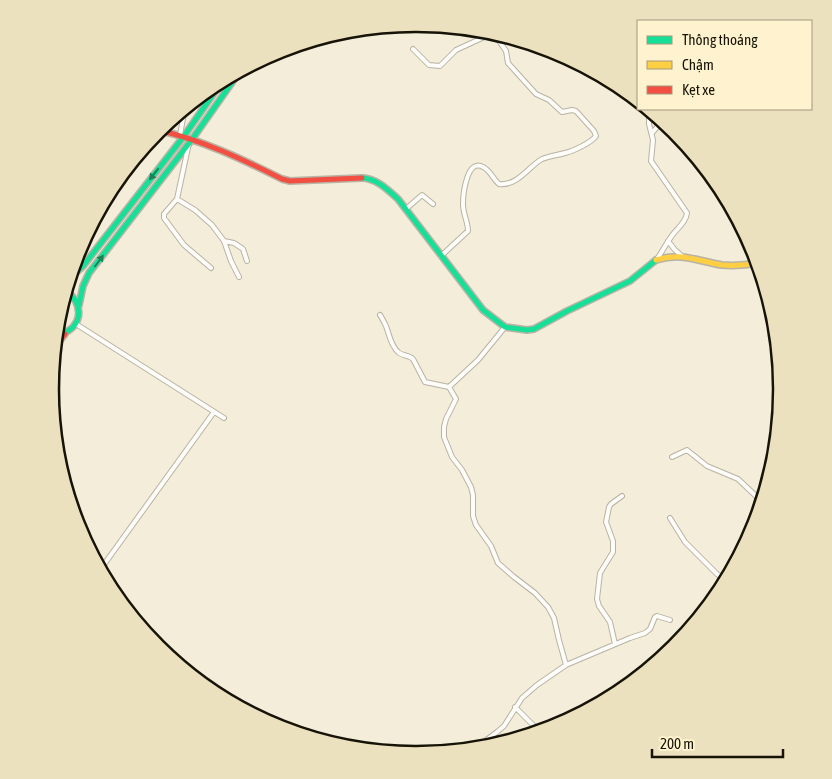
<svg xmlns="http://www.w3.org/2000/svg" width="832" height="779" viewBox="0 0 832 779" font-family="'Asap Condensed',sans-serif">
<rect width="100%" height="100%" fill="#f3edd9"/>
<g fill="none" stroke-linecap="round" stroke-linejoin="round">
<defs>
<path id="street" d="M413,49L429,65L440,66L456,50L493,33
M649,110V124L653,140L651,161L687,213C686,223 676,229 671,237C666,244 662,252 657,259
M652,133L658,126L664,122
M180,135L185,108
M189,143L177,199L164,214V218L184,245L211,268
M177,199L195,210L212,225L224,241L231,261L239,277
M406,209L422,195L433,204
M224,241L234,243L243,249L247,261
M668,241L675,250L682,256
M441,256L468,231C468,222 463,214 463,204C463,194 467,158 483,167C490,170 493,179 499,184C518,186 528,167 542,159C549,156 558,155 565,153C573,151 591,143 596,136L594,131L576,111L572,110L562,112L549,100L536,94L508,63L506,51L493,32
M380,315C382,318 384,322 386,326C389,334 391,346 398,352C402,356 409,355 413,359L425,382L449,387
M76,324L224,418
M672,457L687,450L707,466L738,479L758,498L762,504
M670,518L685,542L717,574L727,581
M100,570L214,412
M615,644L610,622L599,606L597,599L600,573L613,552V541L606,522L609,507L611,504L622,496
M566,665L630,638L645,633L650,629L655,617L657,616L670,620
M515,707L540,732
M473,750L497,732L504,726L522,698L537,685L566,665L559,640L554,618L548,607L535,593L514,577L498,563L491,546L476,525L473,516V495L471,487L462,470L452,457L444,437V427L446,419L456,399L449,387L478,360L505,327"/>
<path id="fast" d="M362,178C376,178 388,190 398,199L483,310L505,327L527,330L534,329L567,311L630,281L656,260
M69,279L83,266L184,136L223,80
M79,305L83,286L89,273L193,138L240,71
M56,336C82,329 86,307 66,290"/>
<path id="slow" d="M656,260C683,252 697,261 722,265C734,266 747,265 758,263"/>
<path id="jam" d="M158,130C202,140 242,159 282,179L290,181L362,178
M54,348L65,334"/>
</defs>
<use href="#street" stroke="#b8b3a4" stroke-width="6"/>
<use href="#fast" stroke="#b8b3a4" stroke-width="8"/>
<use href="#slow" stroke="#b8b3a4" stroke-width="8"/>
<use href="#jam" stroke="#b8b3a4" stroke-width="8"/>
<use href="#street" stroke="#fdfcf9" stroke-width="4"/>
<use href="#fast" stroke="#16e098" stroke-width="5"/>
<use href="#slow" stroke="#ffcf43" stroke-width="5"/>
<use href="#jam" stroke="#f24e42" stroke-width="5"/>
</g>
<defs><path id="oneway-solid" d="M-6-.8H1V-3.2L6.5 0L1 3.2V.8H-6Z" transform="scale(1.25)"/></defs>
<g fill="#168457">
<use href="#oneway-solid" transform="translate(154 174) rotate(128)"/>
<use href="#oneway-solid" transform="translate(99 261) rotate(-53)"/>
</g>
<path d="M0 0H832V779H0ZM59 389a357 357 0 1 1 714 0a357 357 0 1 1-714 0Z" fill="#ece1be" fill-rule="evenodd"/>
<path fill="none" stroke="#171307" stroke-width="2.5" d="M59 389a357 357 0 1 1 714 0a357 357 0 1 1-714 0Z"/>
<rect x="637" y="20" width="175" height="90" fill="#fef3ce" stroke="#a2997e"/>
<rect x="647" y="36" width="25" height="8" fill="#16e098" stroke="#a2997e"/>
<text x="682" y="45" font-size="15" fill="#171307">Thông thoáng</text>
<rect x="647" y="61" width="25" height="8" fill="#ffcf43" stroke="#a2997e"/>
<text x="682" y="70" font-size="15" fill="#171307">Chậm</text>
<rect x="647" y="86" width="25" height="8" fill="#f24e42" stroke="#a2997e"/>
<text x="682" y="95" font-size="15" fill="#171307">Kẹt xe</text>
<path d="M652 749v8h131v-8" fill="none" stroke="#171307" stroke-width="2.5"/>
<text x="660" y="749" font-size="15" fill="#171307" stroke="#fef3ce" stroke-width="4" paint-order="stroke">200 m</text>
</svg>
